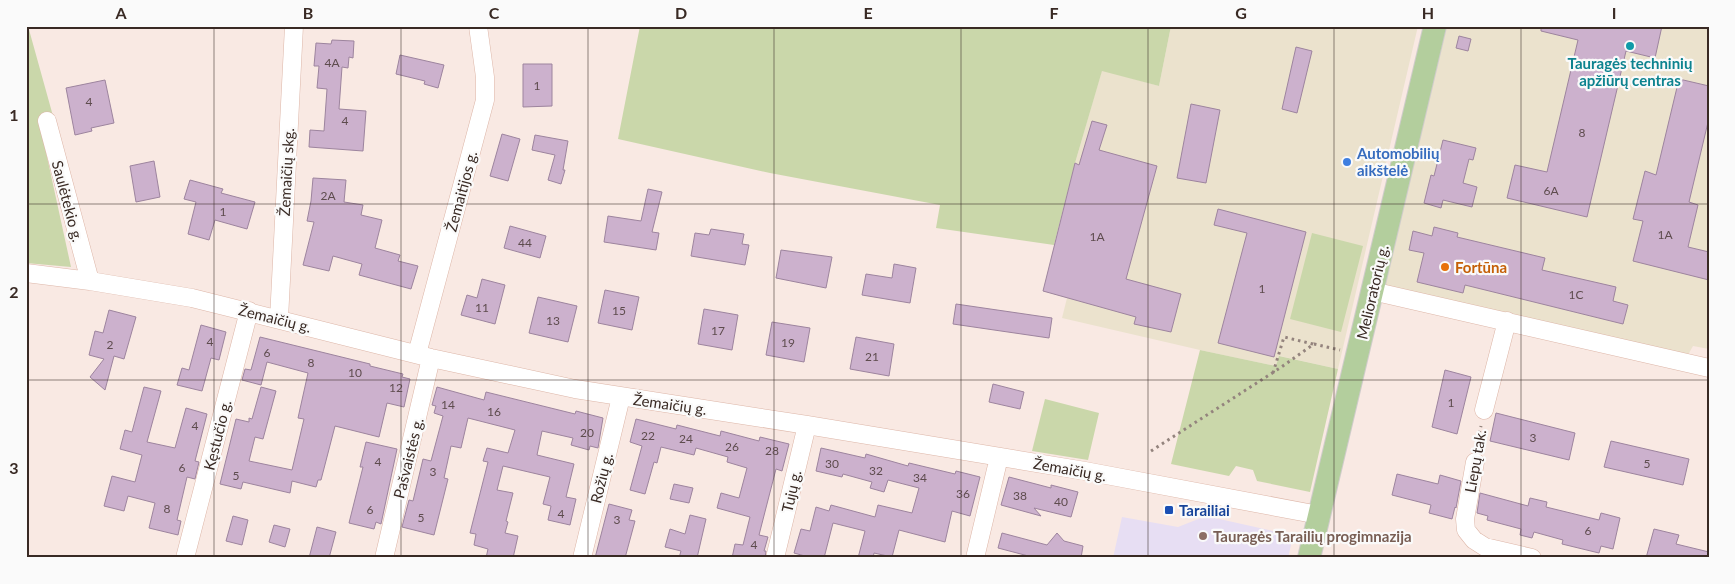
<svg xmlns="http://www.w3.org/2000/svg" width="1735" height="584" viewBox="0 0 1735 584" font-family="Lato,sans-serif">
<rect width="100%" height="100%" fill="#f9e9e3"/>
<path fill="#ebe2cd" d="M1171,26H1418L1338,369L1280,356L1276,366L1200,350L1062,318L1067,298L1043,291L1075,163L1102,70L1159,86Z
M1447,26H1709V349L1693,346L1684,362L1383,293Z"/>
<path fill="#e7def3" d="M1206,516L1286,534L1290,539L1291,545L1288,558H1113L1122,517L1178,527Z"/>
<path fill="#cad7aa" d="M26,26H28L53,116L39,120L71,267L26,263Z
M640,26H1171L1159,86L1102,71L1075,163L1054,245L936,228L940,205L770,173L618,139Z
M1312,233L1363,246L1341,332L1290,319Z
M1200,350L1276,366L1279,356L1338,369L1310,492L1257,481L1253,470L1236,466L1229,476L1171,464Z
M1045,399L1099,413L1088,460L1032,451Z"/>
<path fill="#ccb1cd" stroke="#9d849e" d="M1541,26H1662L1655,58L1626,51L1587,217L1507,198L1515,165L1547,172L1578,40L1541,31Z
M1459,36L1471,39L1468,51L1456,48Z
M332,40L354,41L353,58L349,57L348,68L342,67L339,109L366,111L363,151L309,147L310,130L324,131L327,89L317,88L319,66H314L316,43L331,44Z
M1296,47L1312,51L1297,113L1282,109Z
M400,55L444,65L438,88L424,84L425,81L396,74Z
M523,64H552V106L523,107Z
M1679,79L1709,86V118L1689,202L1698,205L1688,247L1709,252V280L1633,261L1643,221L1633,219L1645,171L1656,175Z
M105,80L114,123L91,128L92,131L75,135L66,88Z
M1191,104L1220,110L1206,183L1177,178Z
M1092,121L1107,125L1099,150L1157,166L1126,279L1181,294L1171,332L1134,324L1136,317L1043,291L1075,163L1079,165Z
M502,134L520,139L508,181L490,176Z
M535,135L568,141L563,170H565L561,184L548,180L555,155L532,150Z
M1443,140L1476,148L1473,160L1469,159L1463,183L1477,187L1472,207L1443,200L1441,208L1424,203L1431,175L1434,176Z
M154,161L160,197L136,202L130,166Z
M313,178L346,180L344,202L363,205L361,215L382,220L375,248L400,255L398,261L418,266L411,289L359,275L362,264L333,256L329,271L303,265L314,222L307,221L311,201Z
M190,180L223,189L221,193L255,202L247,229L215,220L209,240L188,234L196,202L184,199Z
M648,189L662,192L652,232L659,233L656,250L604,242L608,216L641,221Z
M1218,209L1306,232L1274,357L1218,343L1247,233L1214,225Z
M510,226L546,236L540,258L504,248Z
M1434,227L1458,233L1457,237L1545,258L1542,270L1616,287L1613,301L1628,305L1623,324L1465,285L1463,293L1417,282L1424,253L1409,250L1413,231L1432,236Z
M711,229L744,234L742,244L749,245L745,265L691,256L695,233L709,235Z
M781,250L832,257L826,288L776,278Z
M894,264L916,268L910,303L862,295L866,274L892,278Z
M482,279L505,285L495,324L461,315L467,295L477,298Z
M605,290L639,297L632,330L598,323Z
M538,297L577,306L568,342L529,333Z
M956,304L1052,318L1049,338L953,324Z
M704,309L738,315L732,350L698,344Z
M109,310L136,317L124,359L114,356L105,390L90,377L104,359L89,355L95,331L103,333Z
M772,322L810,328L804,362L766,355Z
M201,325L226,332L219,360L211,358L202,391L177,385L182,368L189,370Z
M260,337L370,364V366L403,374L402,377L410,379L404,407L387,403L379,437L335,426L321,480H318L316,487L292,481L290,493L243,482L241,489L220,484L236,419L249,422V418L252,419L261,387L276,391L263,439L255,437L249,461L292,470L304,419L298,418L308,373L267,362L261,385L242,380L245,369L251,370Z
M856,337L894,344L889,376L850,369Z
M1445,370L1471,377L1457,434L1432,427Z
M993,384L1024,392L1020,409L989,402Z
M144,387L161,391L147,442L175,448L186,408L207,414L195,461L199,462L195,479L187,477L177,520L181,521L178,535L149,528L155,503L128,496L124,511L104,506L112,476L135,482L142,455L120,449L125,430L132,432Z
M437,387L484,400L486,392L575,414L576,411L603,418L598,448L590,446L589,450L571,445L573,438L542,431L537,455L574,464L566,497L576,499L570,525L548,520L551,506L543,504L550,477L503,466L497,490L513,493L506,521L508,522L505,533L518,536L513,558H486L488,549L474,545L476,534L470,533L488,462L483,461L487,448L508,453L515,430L468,418L461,448L451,446L444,478L448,479L434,535L402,527L409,500L413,501L423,459L431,461L443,416L434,413L436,406L432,405Z
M1496,413L1575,433L1569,460L1490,441Z
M636,419L676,429L677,425L720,436L721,431L759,441L760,437L789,444L782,471L776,469L759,535L768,537L764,551H766L765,558H732L735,544L743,545L750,517L717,508L721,493L739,498L747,468L727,462L728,457L696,448L694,455L661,447L657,463L654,462L645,494L630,490L642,446L630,442Z
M1611,441L1689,459L1683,485L1604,467Z
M366,442L397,449L381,524L376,522L374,529L349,523L363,467H360Z
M821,448L865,458L866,454L908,466L909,463L955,474L956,471L980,477L970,516L952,511L945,542L899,530L892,557L874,553L873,558H858L865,531L833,523L824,558H812L794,553L801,529L810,531L816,507L829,511L831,505L875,517L878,505L912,513L919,488L888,480L884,492L870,488L872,482L843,474L842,477L816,471Z
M1397,474L1438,484L1440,475L1461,481L1456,508L1455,507L1452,519L1429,513L1431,505L1392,495Z
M1009,477L1051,488V485L1078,492L1071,517L1034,508L1041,516L1001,505Z
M674,484L693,488L689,503L670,499Z
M1480,493L1528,506L1530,498L1547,502L1546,507L1599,520L1601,513L1620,518L1613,549L1601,546L1599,553L1562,544L1563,540L1534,532L1532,538L1520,535L1521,529L1487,520L1488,516L1477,513Z
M609,504L632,510L629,520L635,521L625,558H595Z
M690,515L706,519L697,558H679L681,551L665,547L670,529L685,534Z
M233,516L248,520L242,545L226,541Z
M274,525L290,529L285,547L269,542Z
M317,527L336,532L329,558H309Z
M1654,529L1679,535L1676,544L1709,552V558H1646Z
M1002,533L1047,545L1057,533L1064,541L1083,546L1081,558H1036L998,548Z"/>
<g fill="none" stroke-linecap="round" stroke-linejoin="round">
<defs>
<path id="minor" d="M47,121L90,281
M26,273L90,281L192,298L431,358L575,389L807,425L1085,471L1319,515
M1372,291L1709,368
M279,319L294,26
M417,354L485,100V77L478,26
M1484,410L1507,321
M1475,462L1465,519L1466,530L1474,540L1485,547L1532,558
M185,558L249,311
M384,558L431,358
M582,558L621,397
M775,558L807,425
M975,558L999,457"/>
<path id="major" d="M1309,558L1435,26"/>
</defs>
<use href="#minor" stroke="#ddb6a8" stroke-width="19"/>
<use href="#major" stroke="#cfccca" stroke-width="24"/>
<path stroke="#93837d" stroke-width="3" stroke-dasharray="2.5 4" stroke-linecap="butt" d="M1273,373L1284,337L1313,344
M1476,446L1481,426
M1151,451L1280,368L1314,344L1340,350"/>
<use href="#minor" stroke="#fff" stroke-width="18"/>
<use href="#major" stroke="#b3ce9d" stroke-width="22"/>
</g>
<path fill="none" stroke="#392a24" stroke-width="1" stroke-opacity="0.55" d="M214,26V558M401,26V558M588,26V558M774,26V558M961,26V558M1148,26V558M1334,26V558M1521,26V558M26,204H1709M26,380H1709"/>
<circle fill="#0f9aa8" stroke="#fafafa" stroke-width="2" cx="1630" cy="46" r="5"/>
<circle fill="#3f7fe0" stroke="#fafafa" stroke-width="2" cx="1347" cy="162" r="5"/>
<circle fill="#e8710a" stroke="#fafafa" stroke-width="2" cx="1445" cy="267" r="5"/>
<rect fill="#1a4fb4" stroke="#fafafa" stroke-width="2" x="1164" y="505" width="10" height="10" rx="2.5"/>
<circle fill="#8d6e63" stroke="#fafafa" stroke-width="2" cx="1203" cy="536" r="5"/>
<g text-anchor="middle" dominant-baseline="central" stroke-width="4.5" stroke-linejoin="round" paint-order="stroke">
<g font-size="12" fill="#5e4c4e">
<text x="332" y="62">4A</text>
<text x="537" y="85">1</text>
<text x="89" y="101">4</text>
<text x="345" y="120">4</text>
<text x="1582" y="132">8</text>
<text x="1551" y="190">6A</text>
<text x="328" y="195">2A</text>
<text x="223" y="211">1</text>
<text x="1665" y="234">1A</text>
<text x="1097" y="236">1A</text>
<text x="525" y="242">44</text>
<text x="1262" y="288">1</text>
<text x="1576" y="294">1C</text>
<text x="482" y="307">11</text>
<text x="619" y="310">15</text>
<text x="553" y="320">13</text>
<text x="718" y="330">17</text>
<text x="210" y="341">4</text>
<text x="788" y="342">19</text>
<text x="110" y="344">2</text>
<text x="267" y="352">6</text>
<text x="872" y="356">21</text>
<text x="311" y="362">8</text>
<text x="355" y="372">10</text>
<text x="396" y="387">12</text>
<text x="1451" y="402">1</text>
<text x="448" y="404">14</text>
<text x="494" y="411">16</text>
<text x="195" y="425">4</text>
<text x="587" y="432">20</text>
<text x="648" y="435">22</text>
<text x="1533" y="437">3</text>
<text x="686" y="438">24</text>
<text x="732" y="446">26</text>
<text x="772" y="450">28</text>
<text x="378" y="461">4</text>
<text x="832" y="463">30</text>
<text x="1647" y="463">5</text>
<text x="182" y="467">6</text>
<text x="876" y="470">32</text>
<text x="433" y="471">3</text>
<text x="236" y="475">5</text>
<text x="920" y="477">34</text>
<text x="963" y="493">36</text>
<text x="1020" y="495">38</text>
<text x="1061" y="501">40</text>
<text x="167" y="508">8</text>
<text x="370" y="509">6</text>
<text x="561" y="513">4</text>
<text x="421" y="517">5</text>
<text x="617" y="519">3</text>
<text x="1588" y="530">6</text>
<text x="754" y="544">4</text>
</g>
<g font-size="15" font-weight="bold" fill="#0d838f" stroke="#fafafa">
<text x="1630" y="63">Tauragės techninių<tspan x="1630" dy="17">apžiūrų centras</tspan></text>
</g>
<g font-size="15" font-weight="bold" fill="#366cbe" stroke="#fafafa" text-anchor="start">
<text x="1357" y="153">Automobilių<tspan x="1357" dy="17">aikštelė</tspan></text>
</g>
<g font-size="15" fill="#392a24" stroke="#fafafa">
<text transform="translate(286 172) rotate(-87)">Žemaičių skg.</text>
<text transform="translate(461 191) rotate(-75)">Žemaitijos g.</text>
<text transform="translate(68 201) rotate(75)">Saulėtekio g.</text>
<text transform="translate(1372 292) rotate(-77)">Melioratorių g.</text>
<text transform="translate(275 318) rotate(14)">Žemaičių g.</text>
<text transform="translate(670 404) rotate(8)">Žemaičių g.</text>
<text transform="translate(217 435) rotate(-76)">Kęstučio g.</text>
<text transform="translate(408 458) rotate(-76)">Pašvaistės g.</text>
<text transform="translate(1475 461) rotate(-80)">Liepų tak.</text>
<text transform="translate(1070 469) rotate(10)">Žemaičių g.</text>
<text transform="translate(601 478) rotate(-76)">Rožių g.</text>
<text transform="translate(791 491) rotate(-77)">Tujų g.</text>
</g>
<g font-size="15" font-weight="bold" fill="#c56008" stroke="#fafafa" text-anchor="start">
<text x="1455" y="267">Fortūna</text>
</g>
<g font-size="15" font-weight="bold" fill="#164399" stroke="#fafafa" text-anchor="start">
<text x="1179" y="510">Tarailiai</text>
</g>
<g font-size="15" font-weight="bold" fill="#785e54" stroke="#fafafa" text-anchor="start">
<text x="1213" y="536">Tauragės Tarailių progimnazija</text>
</g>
</g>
<rect width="1735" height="584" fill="none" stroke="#fafafa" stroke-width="55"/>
<rect x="28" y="28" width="1680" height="528" fill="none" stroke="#392a24" stroke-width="2"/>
<g font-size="16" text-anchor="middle" font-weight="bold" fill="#392a24">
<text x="121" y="19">A</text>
<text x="308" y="19">B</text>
<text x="494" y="19">C</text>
<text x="681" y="19">D</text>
<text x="868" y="19">E</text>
<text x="1054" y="19">F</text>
<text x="1241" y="19">G</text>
<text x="1428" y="19">H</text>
<text x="1614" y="19">I</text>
<text x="14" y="121">1</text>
<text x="14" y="298">2</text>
<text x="14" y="474">3</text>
</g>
</svg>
